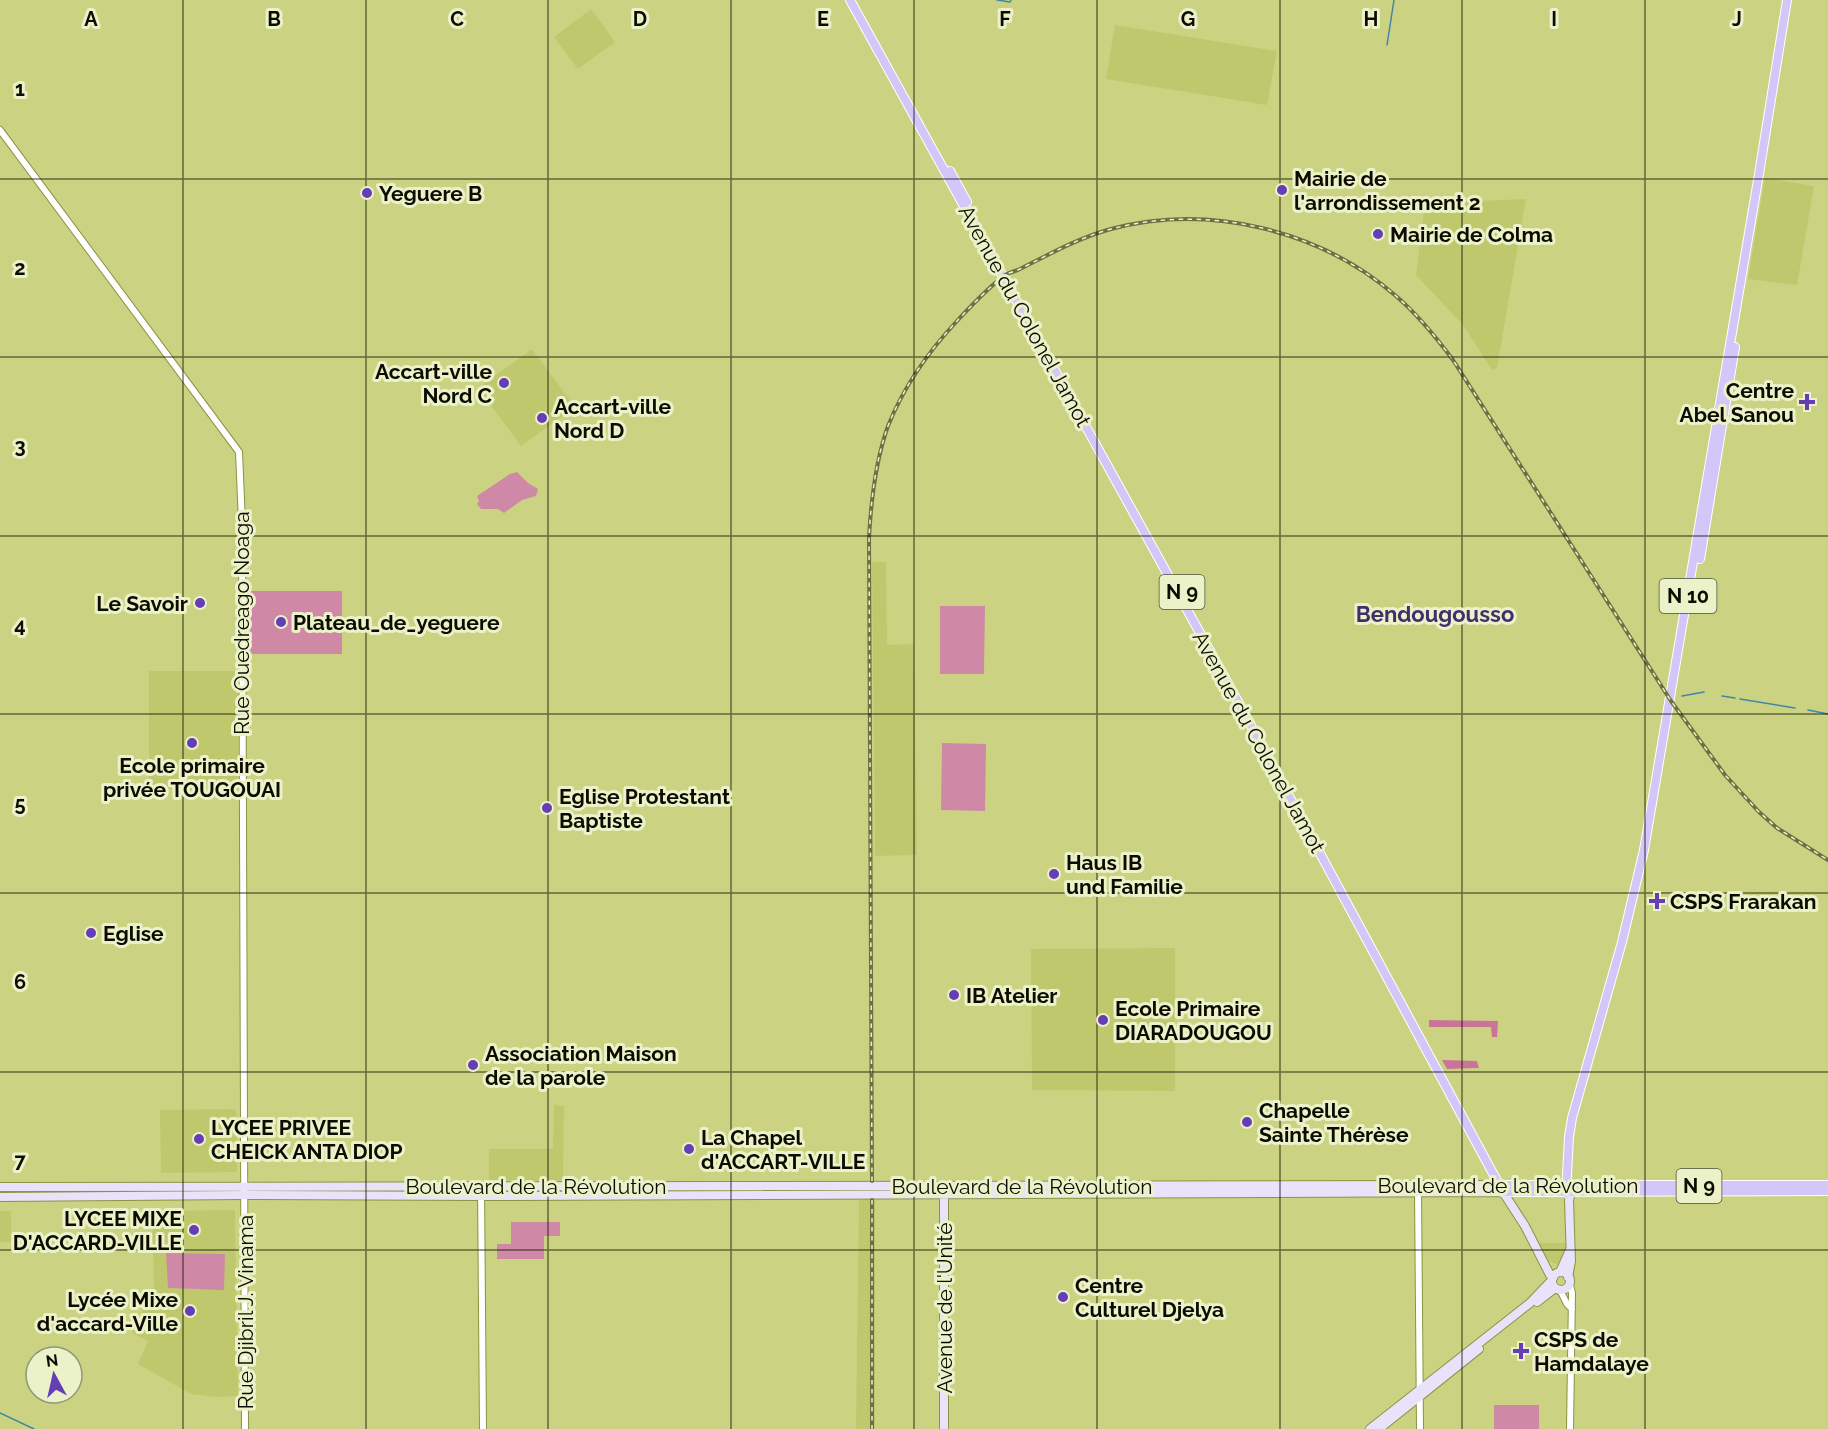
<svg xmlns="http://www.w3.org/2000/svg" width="1828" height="1429" viewBox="0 0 1828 1429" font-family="Raleway,sans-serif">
<rect width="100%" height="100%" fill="#cbd382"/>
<path fill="#c0c86e" d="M591,9L615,42L578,69L554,37Z
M1115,25L1277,51L1267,105L1106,79Z
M1765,178L1814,186L1797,285L1748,279Z
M1526,199L1497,368L1492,370L1463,325L1416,275L1425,203Z
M532,349L575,407L521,446L478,388Z
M872,562H886L887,645L914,644L917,855L875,856Z
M149,671H238V789H149Z
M1175,948V1091L1032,1090L1031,949Z
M554,1105L564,1106L563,1181L489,1180V1149H553Z
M236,1109L237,1172L161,1173L160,1110Z
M875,1199V1429H856L859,1200Z
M235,1210L238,1396L216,1397L191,1394L138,1364L148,1341L132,1333L154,1286L152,1211Z
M0,1211H11V1242H0Z
M1537,1243H1569L1568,1250L1560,1266L1549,1261Z"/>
<path fill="#cf89a6" d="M517,472L528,483L538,489L536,496L522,500L504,513L498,509H481L477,504L479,501L477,496L510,474Z
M250,591H342V654H250Z
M940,606H985L984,674H940Z
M942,743L986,744L985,811L941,810Z
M511,1222H560V1236H544V1259H497V1244H511Z
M166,1253L225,1254L224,1290L168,1288Z
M1494,1405H1539V1429H1494Z"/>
<path fill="#cb749a" d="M1429,1020L1498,1021L1497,1037H1492L1491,1027H1429Z
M1442,1060L1477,1061L1479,1068L1447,1069Z"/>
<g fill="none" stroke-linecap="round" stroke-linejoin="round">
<path stroke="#4087a6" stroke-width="1.5" d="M997,0L1010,2L1011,0
M1387,45L1394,0
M1682,696L1704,692
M1722,696L1735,698
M1740,699L1795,708
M1808,710L1828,714
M1664,711L1666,699
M0,1413L34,1429"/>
<defs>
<path id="tertiary" d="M0,130L239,452L242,523L245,1429
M481,1186L483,1429
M1418,1190L1420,1429
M1569,1281L1572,1293L1570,1429
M1560,1290L1567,1304L1572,1309"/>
<path id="secondary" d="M0,1187L1500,1185
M944,1191V1429
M0,1197L244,1195L481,1196L1503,1192L1525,1226L1550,1275L1553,1278
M1560,1272L1570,1250
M1552 1281a9 9 0 1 1 18 0a9 9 0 1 1-18 0Z
M1568,1277L1571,1261L1569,1200L1571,1193
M1537,1302L1555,1288
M1370,1429L1530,1303L1552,1280
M1379,1429L1479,1349"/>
<path id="primary" d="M850,0L1242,709L1503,1192L1828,1191
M950,171L967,202
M1700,559L1735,347
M1500,1185H1828
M1566,1193L1569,1137L1572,1118L1622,942L1644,850L1759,174L1787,0"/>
</defs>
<use href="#tertiary" stroke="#8c9343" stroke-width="8"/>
<use href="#secondary" stroke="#8c9343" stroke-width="10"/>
<use href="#primary" stroke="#fff" stroke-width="10"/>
<use href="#tertiary" stroke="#fff" stroke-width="6"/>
<use href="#secondary" stroke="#e8e3fb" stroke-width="8"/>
<use href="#primary" stroke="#d2c7f8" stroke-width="8"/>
<defs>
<path id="rail" d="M872,1181L869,538C871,501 875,462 888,426C904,386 928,352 957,321C969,308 993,283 1007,274C1011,272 1016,271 1020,269C1050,254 1078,238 1111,229C1209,203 1320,230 1396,296C1418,315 1436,337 1453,360L1671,701L1725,775L1759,812L1777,828L1828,860
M872,1200V1429"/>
</defs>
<use href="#rail" stroke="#6c7141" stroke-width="4"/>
<use href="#rail" stroke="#ebf1c9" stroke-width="1.5" stroke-dasharray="4.5" stroke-linecap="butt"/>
</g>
<path fill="none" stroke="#0c0d00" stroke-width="1.5" stroke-opacity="0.55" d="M183,0V1429M366,0V1429M548,0V1429M731,0V1429M914,0V1429M1097,0V1429M1280,0V1429M1462,0V1429M1645,0V1429M0,179H1828M0,357H1828M0,536H1828M0,714H1828M0,893H1828M0,1072H1828M0,1250H1828"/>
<g fill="#653eb6" stroke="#ebf1c9" stroke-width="2">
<circle cx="1282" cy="190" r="6"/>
<circle cx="367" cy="193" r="6"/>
<circle cx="1378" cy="234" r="6"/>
<circle cx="504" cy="383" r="6"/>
<path d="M1804 393h6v6h6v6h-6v6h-6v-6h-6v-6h6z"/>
<circle cx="542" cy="418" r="6"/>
<circle cx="200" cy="603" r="6"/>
<circle cx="281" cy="622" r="6"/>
<circle cx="192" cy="743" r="6"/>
<circle cx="547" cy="808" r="6"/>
<circle cx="1054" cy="874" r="6"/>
<path d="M1654 892h6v6h6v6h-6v6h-6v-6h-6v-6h6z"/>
<circle cx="91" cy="933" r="6"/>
<circle cx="954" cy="995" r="6"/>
<circle cx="1103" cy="1020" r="6"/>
<circle cx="473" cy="1065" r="6"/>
<circle cx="1247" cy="1122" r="6"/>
<circle cx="199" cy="1139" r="6"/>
<circle cx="689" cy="1149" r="6"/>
<circle cx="194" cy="1230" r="6"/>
<circle cx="1063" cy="1297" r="6"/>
<circle cx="190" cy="1311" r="6"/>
<path d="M1518 1342h6v6h6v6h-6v6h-6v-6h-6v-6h6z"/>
</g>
<g text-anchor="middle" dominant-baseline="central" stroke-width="6" stroke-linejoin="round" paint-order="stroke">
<g fill="#ebf1c9" stroke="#4f513c" stroke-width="1.5">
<rect x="1159.5" y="575" width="45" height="34" rx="4.5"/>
<rect x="1659.5" y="579" width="57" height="34" rx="4.5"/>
<rect x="1676.5" y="1169" width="45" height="34" rx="4.5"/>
</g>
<g font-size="20" font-weight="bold" fill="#0c0d00">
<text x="1182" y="592">N 9</text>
<text x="1688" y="596">N 10</text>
<text x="1699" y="1186">N 9</text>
</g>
<g font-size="21" font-weight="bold" fill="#0c0d00" stroke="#ebf1c9" text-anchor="start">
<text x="1294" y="178">Mairie de<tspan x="1294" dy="24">l'arrondissement 2</tspan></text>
<text x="379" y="193">Yeguere B</text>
<text x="1390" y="234">Mairie de Colma</text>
<text x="492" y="371" text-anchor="end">Accart-ville<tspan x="492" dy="24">Nord C</tspan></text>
<text x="1794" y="390" text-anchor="end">Centre<tspan x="1794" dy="24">Abel Sanou</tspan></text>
<text x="554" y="406">Accart-ville<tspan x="554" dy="24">Nord D</tspan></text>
<text x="188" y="603" text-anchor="end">Le Savoir</text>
<text x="293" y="622">Plateau_de_yeguere</text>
<text x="192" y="765" text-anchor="middle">Ecole primaire<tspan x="192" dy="24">privée TOUGOUAI</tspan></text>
<text x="559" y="796">Eglise Protestant<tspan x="559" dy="24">Baptiste</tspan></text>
<text x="1066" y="862">Haus IB<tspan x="1066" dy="24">und Familie</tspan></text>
<text x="1670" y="901">CSPS Frarakan</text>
<text x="103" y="933">Eglise</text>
<text x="966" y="995">IB Atelier</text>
<text x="1115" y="1008">Ecole Primaire<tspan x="1115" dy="24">DIARADOUGOU</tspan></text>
<text x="485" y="1053">Association Maison<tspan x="485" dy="24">de la parole</tspan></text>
<text x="1259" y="1110">Chapelle<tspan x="1259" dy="24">Sainte Thérèse</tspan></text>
<text x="211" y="1127">LYCEE PRIVEE<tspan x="211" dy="24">CHEICK ANTA DIOP</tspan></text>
<text x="701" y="1137">La Chapel<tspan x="701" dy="24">d'ACCART-VILLE</tspan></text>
<text x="182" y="1218" text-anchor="end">LYCEE MIXE<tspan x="182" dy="24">D'ACCARD-VILLE</tspan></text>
<text x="1075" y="1285">Centre<tspan x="1075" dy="24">Culturel Djelya</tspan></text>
<text x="178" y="1299" text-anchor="end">Lycée Mixe<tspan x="178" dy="24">d'accard-Ville</tspan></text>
<text x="1534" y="1339">CSPS de<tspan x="1534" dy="24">Hamdalaye</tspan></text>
</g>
<g font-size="21" fill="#0c0d00" stroke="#ebf1c9">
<text transform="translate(1025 316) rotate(61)">Avenue du Colonel Jamot</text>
<text transform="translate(241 623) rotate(-90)">Rue Ouedreago Noaga</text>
<text transform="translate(1259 742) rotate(61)">Avenue du Colonel Jamot</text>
<text x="1508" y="1185">Boulevard de la Révolution</text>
<text x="536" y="1186">Boulevard de la Révolution</text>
<text x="1022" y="1186">Boulevard de la Révolution</text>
<text transform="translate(944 1308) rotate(-90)">Avenue de l'Unité</text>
<text transform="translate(245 1312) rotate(-90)">Rue Djibril J. Vinama</text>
</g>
<g font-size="22" font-weight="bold" fill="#402f6b" stroke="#ebf1c9">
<text x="1435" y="614">Bendougousso</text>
</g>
</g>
<g font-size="20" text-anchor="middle" font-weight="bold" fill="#0c0d00" stroke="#ebf1c9" stroke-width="6" stroke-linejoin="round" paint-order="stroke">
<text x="91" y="26">A</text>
<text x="274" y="26">B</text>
<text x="457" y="26">C</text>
<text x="640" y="26">D</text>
<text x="823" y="26">E</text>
<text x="1005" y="26">F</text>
<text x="1188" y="26">G</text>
<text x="1371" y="26">H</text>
<text x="1554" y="26">I</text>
<text x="1737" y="26">J</text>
<text x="20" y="96">1</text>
<text x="20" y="275">2</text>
<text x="20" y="453">3</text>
<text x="20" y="632">4</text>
<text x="20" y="811">5</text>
<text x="20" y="989">6</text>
<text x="20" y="1168">7</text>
</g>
<g transform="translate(54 1375) rotate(352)"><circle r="28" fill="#ebf1c9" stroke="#929679" stroke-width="1.5"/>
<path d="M0-4.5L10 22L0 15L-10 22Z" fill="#653eb6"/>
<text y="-9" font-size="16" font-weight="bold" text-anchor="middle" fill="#0c0d00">N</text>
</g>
</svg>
